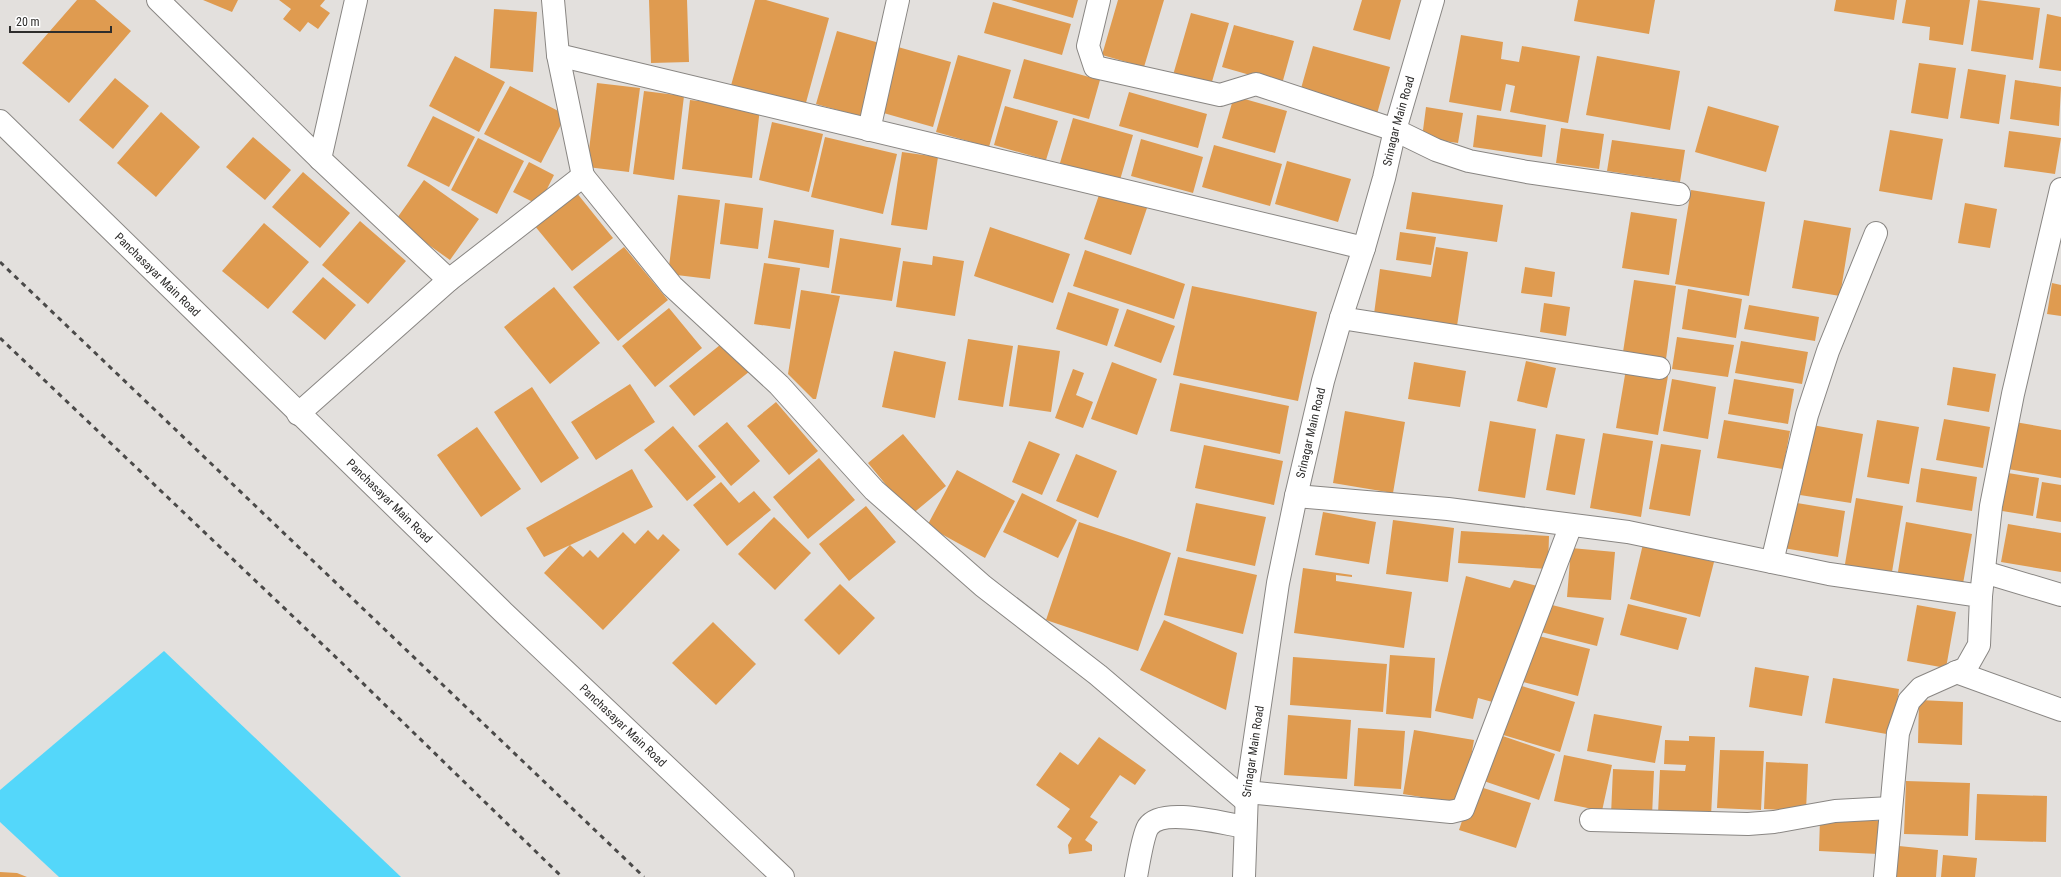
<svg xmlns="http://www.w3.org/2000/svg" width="2061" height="877" viewBox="0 0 2061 877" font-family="'Roboto Condensed',sans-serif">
<rect width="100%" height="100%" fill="#e3e0dd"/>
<path fill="#54d7fa" d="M164,651L401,877H59L0,822V790Z"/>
<path fill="#df9b50" d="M77,0H95L131,31L69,103L22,63Z
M203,0H238L232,12Z
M279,0H325L320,6L330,13L318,29L308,22L300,32L283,19L291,9Z
M649,0H687L689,62L651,63Z
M755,0H766L829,18L804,110L730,89Z
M1011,0H1078L1073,18Z
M1118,0H1164L1144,67L1102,55Z
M1362,0H1401L1390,40L1353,30Z
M1578,0H1655L1649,34L1574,21Z
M1836,0H1897L1894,20L1834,11Z
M1906,0H1970L1963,45L1929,40L1930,27L1902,23Z
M1978,0L2040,8L2033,60L1971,51Z
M993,2L1071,24L1062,55L984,33Z
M494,9L537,12L533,72L490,68Z
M1191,13L1229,23L1209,92L1171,82Z
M2047,14L2061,17V71L2039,68Z
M1234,25L1294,41L1282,84L1222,67Z
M837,31L883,44L863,117L816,104Z
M1461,35L1503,42L1501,59L1519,62L1522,46L1580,56L1568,123L1510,112L1515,86L1506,84L1501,111L1449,102Z
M1313,46L1390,67L1377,114L1300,92Z
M898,47L951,62L933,127L880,112Z
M958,55L1011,70L989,147L936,132Z
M455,56L505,82L479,132L429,106Z
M1597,56L1680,71L1670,130L1586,115Z
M1024,59L1100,80L1089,119L1013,98Z
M1919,63L1956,68L1948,119L1911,113Z
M1968,69L2006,75L1999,124L1960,118Z
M115,78L149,106L113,149L79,120Z
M2015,80L2061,87L2059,126L2010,119Z
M597,83L640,88L629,172L587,167Z
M510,86L566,115L541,163L484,134Z
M644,91L684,96L674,180L633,174Z
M1129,92L1207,114L1198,148L1119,126Z
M1234,96L1287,111L1275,153L1222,138Z
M690,100L760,108L752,178L682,169Z
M1005,106L1058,121L1046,160L994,145Z
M1708,106L1779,126L1766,172L1695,152Z
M1426,107L1463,113L1458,143L1422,138Z
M161,112L200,147L156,197L117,163Z
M1477,115L1546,125L1542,157L1473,147Z
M433,116L475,137L449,187L407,166Z
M1073,118L1133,135L1120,180L1060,163Z
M772,122L823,134L809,192L759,180Z
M1561,128L1604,134L1599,169L1556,163Z
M1890,130L1943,139L1932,200L1879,191Z
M2009,131L2061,138L2055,174L2004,167Z
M253,137L291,170L265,200L226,167Z
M825,137L897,154L883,214L811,197Z
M478,138L524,161L497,214L451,190Z
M1141,139L1203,157L1193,193L1131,176Z
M1612,140L1685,150L1680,182L1607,171Z
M1214,145L1282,164L1270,206L1202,187Z
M902,152L938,157L927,230L891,225Z
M1287,161L1351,179L1338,222L1275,204Z
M529,162L554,175L539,205L513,192Z
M303,172L350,213L320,248L272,207Z
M424,180L479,219L450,260L395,221Z
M1691,190L1765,202L1749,296L1675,284Z
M576,192L613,238L572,271L534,225Z
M1100,192L1147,208L1131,255L1084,239Z
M1412,192L1503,205L1497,242L1406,229Z
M678,195L720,200L710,279L668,274Z
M725,203L763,208L758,249L720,244Z
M1965,203L1997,209L1990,248L1958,243Z
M1631,212L1677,219L1669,275L1622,268Z
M774,220L834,230L829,268L768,258Z
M1804,220L1851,228L1840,296L1792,288Z
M360,221L406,261L368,304L322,265Z
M264,223L309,262L268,309L222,271Z
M990,227L1070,254L1053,303L974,276Z
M1400,232L1436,237L1431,265L1396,260Z
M840,238L901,248L892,301L831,293Z
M624,247L668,300L618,341L573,287Z
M1436,247L1468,252L1457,326L1374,314L1380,269L1431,277Z
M1085,250L1185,284L1174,319L1073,286Z
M933,256L964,261L955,316L896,307L903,261L932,265Z
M764,263L800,268L790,329L754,324Z
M1525,267L1555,272L1552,297L1521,293Z
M323,277L356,305L325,340L292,312Z
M1634,280L1676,286L1666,359L1623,352Z
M2052,283L2061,285V316L2047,314Z
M1192,286L1317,312L1298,401L1173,375Z
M554,287L600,343L550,384L504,327Z
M1688,289L1742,299L1736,338L1682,329Z
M801,290L840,296L816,399H813L788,374Z
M1068,292L1119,309L1107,346L1056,329Z
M1544,303L1570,307L1566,336L1540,332Z
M1749,305L1819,317L1815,341L1744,329Z
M669,308L702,348L655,387L622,346Z
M1127,309L1175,326L1161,363L1114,346Z
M1677,337L1734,345L1728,377L1672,369Z
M968,339L1013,346L1003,407L958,400Z
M725,341L750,371L694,416L669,386Z
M1741,341L1808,352L1802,384L1735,373Z
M1018,345L1060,351L1051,412L1009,406Z
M894,351L946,362L935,418L882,407Z
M1526,361L1556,368L1547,408L1517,401Z
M1112,362L1157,379L1137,435L1091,419Z
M1414,362L1466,371L1460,407L1408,399Z
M1953,367L1996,374L1989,412L1947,405Z
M1073,369L1084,373L1076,395L1093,402L1083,428L1055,418Z
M1626,369L1668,376L1658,435L1616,428Z
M1672,379L1716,387L1708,439L1663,431Z
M1734,379L1794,389L1788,424L1728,414Z
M1180,383L1289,406L1280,454L1170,431Z
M630,384L655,422L596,460L571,422Z
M532,387L579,458L541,483L494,412Z
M776,402L818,451L789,475L747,426Z
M1345,411L1405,422L1393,493L1333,483Z
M1944,419L1990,427L1983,468L1936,460Z
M1724,420L1790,431L1783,469L1717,458Z
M1877,420L1919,427L1909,484L1867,477Z
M1490,421L1536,429L1525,498L1478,491Z
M727,422L760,461L731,486L698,446Z
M2015,422L2061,430V478L2008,469Z
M1812,425L1863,434L1851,503L1800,495Z
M673,426L716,477L687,501L644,450Z
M477,427L521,489L481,517L437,455Z
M1603,433L1653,441L1641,517L1590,508Z
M903,434L946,486L911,515L868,463Z
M1556,434L1585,439L1575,495L1546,490Z
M1029,441L1060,454L1042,495L1012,482Z
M1661,444L1701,450L1690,516L1649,509Z
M1204,445L1283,461L1274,505L1195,488Z
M1076,454L1117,471L1098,518L1056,501Z
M819,458L855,500L808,539L773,497Z
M1921,468L1977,477L1972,511L1916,502Z
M632,469L653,507L544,557L526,528Z
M957,470L1015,501L985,558L927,526Z
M2002,472L2039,478L2033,516L1996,510Z
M721,482L739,503L754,491L771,510L727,546L693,505Z
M2042,482L2061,485V522L2036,518Z
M1022,493L1077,520L1058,558L1003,532Z
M1856,498L1903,506L1891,578L1844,570Z
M1791,502L1845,511L1838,557L1783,548Z
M1196,503L1266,517L1255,566L1186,551Z
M866,506L896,542L849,581L819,544Z
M1323,512L1376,522L1369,564L1315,555Z
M774,517L811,553L775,590L738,554Z
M1393,520L1454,528L1448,582L1386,574Z
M1079,522L1171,553L1138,651L1046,620Z
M1906,522L1972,534L1962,589L1897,578Z
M2008,524L2061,533V572L2001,562Z
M648,530L658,540L663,534L680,550L603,630L544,573L570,545L583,557L590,550L598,558L623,532L635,544Z
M1461,531L1549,536L1548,569L1458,563Z
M1643,544L1714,562L1700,617L1630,599Z
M1571,548L1615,552L1611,600L1567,597Z
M1178,557L1257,575L1243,634L1164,615Z
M1303,568L1352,575V577L1336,575V581L1412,592L1404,648L1294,633Z
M1466,576L1510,588L1514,580L1541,587L1496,703L1478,698L1473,719L1435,711Z
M840,584L875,618L839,655L804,620Z
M1548,604L1604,618L1597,646L1541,632Z
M1628,604L1687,618L1678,650L1620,635Z
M1917,605L1956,612L1946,668L1907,661Z
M1164,620L1237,653L1226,710L1140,670Z
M713,622L756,664L716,705L672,663Z
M1535,635L1590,649L1578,696L1523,682Z
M1390,655L1435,658L1431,718L1386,714Z
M1293,657L1387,664L1383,712L1290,705Z
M1755,667L1809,676L1802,716L1749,707Z
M1833,678L1899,689L1892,735L1825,723Z
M1515,684L1575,702L1560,752L1500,734Z
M1919,700L1963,702L1962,745L1918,743Z
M1594,714L1662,726L1655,763L1587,751Z
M1288,715L1351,720L1347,779L1284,775Z
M1358,728L1405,731L1401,789L1354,786Z
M1414,730L1474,740L1463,804L1403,794Z
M1494,733L1555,754L1539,800L1478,779Z
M1689,736L1715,737L1711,816L1658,814L1660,770L1685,771L1686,765L1664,764L1665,740L1689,741Z
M1099,737L1146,770L1135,785L1120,775L1090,817L1098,822L1085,840L1092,845V851L1069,854L1068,845L1072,838L1057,827L1070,809L1036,785L1060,752L1078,765Z
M1720,750L1764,751L1761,810L1717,808Z
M1564,755L1612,765L1602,811L1554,801Z
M1766,762L1808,764L1806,811L1764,809Z
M1613,769L1654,771L1652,816L1611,815Z
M1906,781L1970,783L1968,836L1904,834Z
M1474,785L1531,803L1516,848L1459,830Z
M1977,794L2047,796L2046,842L1975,840Z
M1820,818L1880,821L1878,854L1819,851Z
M1899,846L1938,850L1936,877H1896Z
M1943,855L1977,858L1975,877H1941Z
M0,872L17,873L27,877H0Z"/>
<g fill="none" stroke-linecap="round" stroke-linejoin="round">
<defs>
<g id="minor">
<path d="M158,0L320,159L449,280"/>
<path d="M553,0L558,55L583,176"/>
<path d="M1099,0L1088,46L1095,67L1220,95L1256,84L1395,130L1436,150L1469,161L1527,172L1679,194"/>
<path d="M558,55L1364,248"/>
<path id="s1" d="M0,121L503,612L783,877"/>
<path d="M869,130L898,0"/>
<path d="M320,159L356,0"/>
<path d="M1341,318L1659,368"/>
<path d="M298,414L449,280L583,176L672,286L779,385L874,490L983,586L1098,675L1246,801"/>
<path d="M1296,496L1448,509L1628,532L1829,574L1981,596L1979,645L1966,668L1921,688L1909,701L1898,733L1885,877"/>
<path d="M1772,562L1807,415L1828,351L1876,233"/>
<path d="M1984,572L2061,595"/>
<path d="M1981,596L1991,506L2013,394L2061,189"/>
<path d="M1956,672L2061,710"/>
<path d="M1247,792L1451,812L1463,809L1571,525"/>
<path d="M1591,820L1748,824L1774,822L1835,811L1891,808"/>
<path d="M1136,877C1138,866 1143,835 1148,827C1162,806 1224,824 1245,827"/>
<path id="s2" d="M1244,877L1247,792L1278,583L1296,496L1323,381L1341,318L1364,248L1384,178L1395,130L1433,0"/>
</g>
</defs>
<use href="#minor" stroke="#898683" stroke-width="24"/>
<use href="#minor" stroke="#fff" stroke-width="22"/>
<path stroke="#4b4a49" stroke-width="3" stroke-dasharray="5 5" stroke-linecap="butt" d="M0,262L644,877
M0,338L342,663L562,877"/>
</g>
<g text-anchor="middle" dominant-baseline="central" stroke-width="4" stroke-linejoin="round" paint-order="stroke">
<g font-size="12" fill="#2e2d2c" stroke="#fff">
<text stroke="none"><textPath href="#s2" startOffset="774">Srinagar Main Road</textPath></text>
<text stroke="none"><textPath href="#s1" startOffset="220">Panchasayar Main Road</textPath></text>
<text stroke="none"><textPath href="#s2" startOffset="450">Srinagar Main Road</textPath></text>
<text stroke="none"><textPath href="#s1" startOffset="544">Panchasayar Main Road</textPath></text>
<text stroke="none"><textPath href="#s1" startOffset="868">Panchasayar Main Road</textPath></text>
<text stroke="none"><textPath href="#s2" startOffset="126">Srinagar Main Road</textPath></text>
</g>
</g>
<path d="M10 26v6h101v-6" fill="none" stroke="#2e2d2c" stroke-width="2"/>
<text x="16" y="26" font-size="12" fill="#2e2d2c" stroke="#ffffff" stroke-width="3" paint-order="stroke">20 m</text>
</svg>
